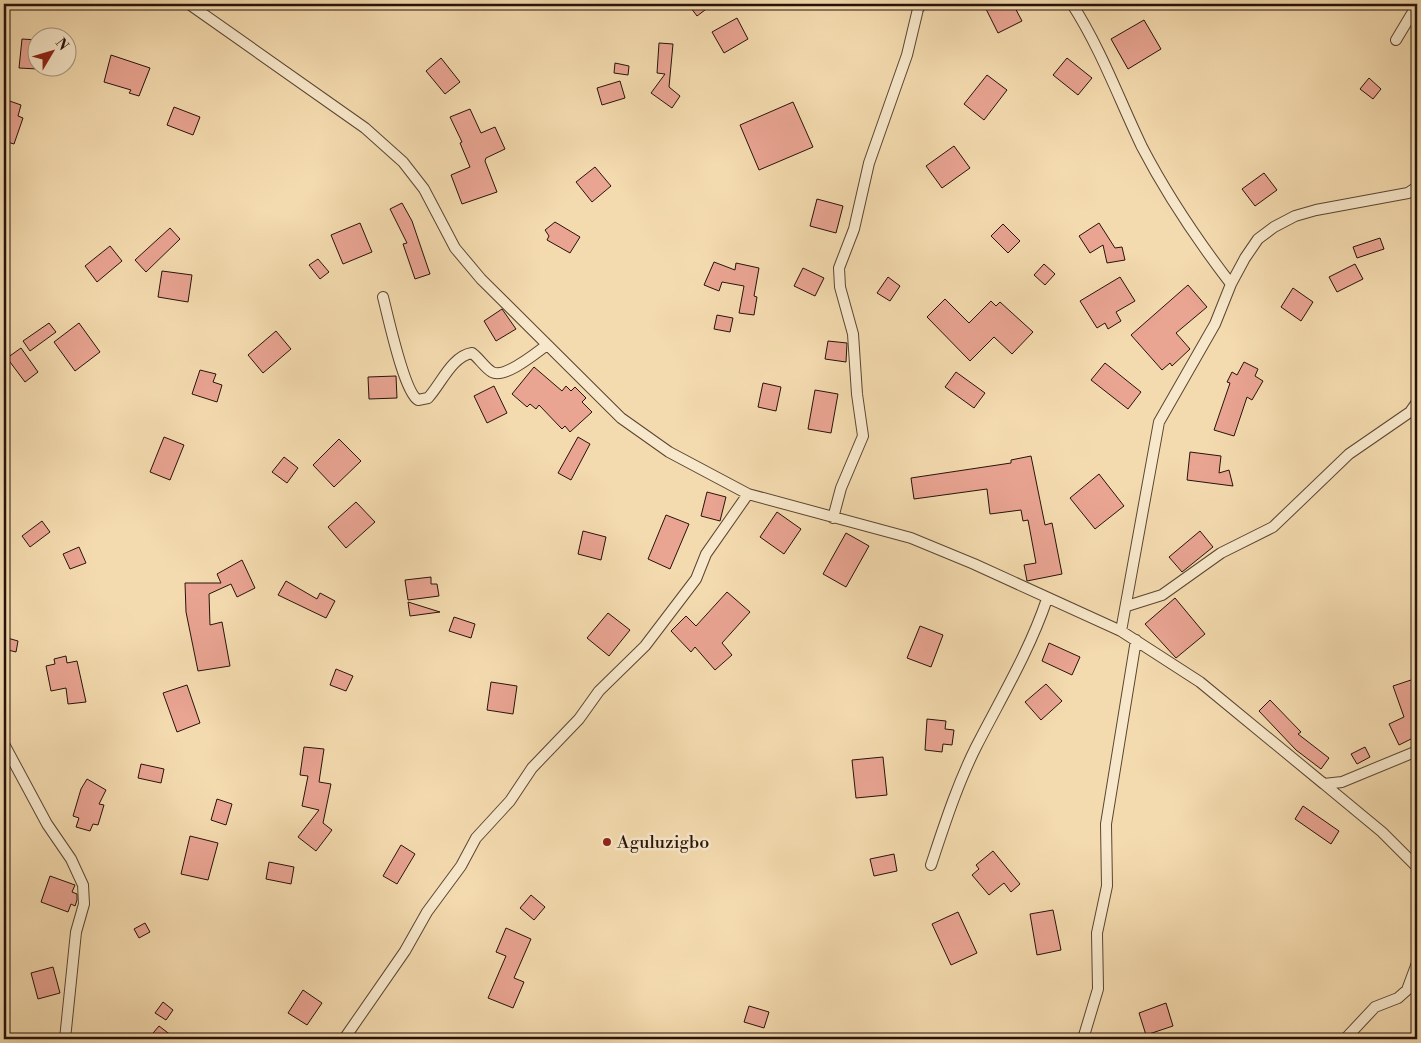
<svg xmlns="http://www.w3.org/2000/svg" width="1421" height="1043" viewBox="0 0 1421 1043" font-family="'Libre Bodoni',serif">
<rect width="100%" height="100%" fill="#f4dbaf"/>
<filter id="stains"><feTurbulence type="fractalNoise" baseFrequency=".004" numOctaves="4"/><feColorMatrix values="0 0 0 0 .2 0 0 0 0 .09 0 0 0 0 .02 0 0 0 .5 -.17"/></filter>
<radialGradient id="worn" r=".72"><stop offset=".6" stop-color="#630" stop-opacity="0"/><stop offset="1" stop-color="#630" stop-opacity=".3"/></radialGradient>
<path fill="#e9a492" stroke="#271309" d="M688,4H713L697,16Z
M991,4H1013L1022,21L998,33L985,7Z
M737,18L748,39L724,53L712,32Z
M1144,20L1161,49L1128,69L1111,39Z
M22,39L38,40V69L19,68Z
M659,43L673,44L669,87L680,96L672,108L651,93L665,74L657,73Z
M111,55L150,68L139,96L129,93L131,90L104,82Z
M441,58L460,82L445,94L426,71Z
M1067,58L1092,78L1078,95L1053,75Z
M615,63L629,66L628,75L614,73Z
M987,75L1007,90L984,120L964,104Z
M1369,78L1381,89L1373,99L1360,89Z
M620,81L625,98L602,105L597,88Z
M4,99L21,105L18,116L23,118L14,144L4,141Z
M793,102L813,147L759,170L740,125Z
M174,107L200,117L193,135L167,125Z
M470,109L481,133L495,127L505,149L486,158L485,161L497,192L462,204L451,175L470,167L460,143L462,142L450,117Z
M954,146L970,168L942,188L926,166Z
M595,167L611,186L592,202L576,182Z
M1264,173L1277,190L1255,206L1242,189Z
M817,199L843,206L836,233L810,226Z
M402,203L412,221L430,274L415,279L403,244L407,243L390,209Z
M555,222L580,237L570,253L547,240L549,236L545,230Z
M360,223L372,252L343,264L331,235Z
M1099,223L1115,248L1122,247L1125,260L1107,263L1103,245L1090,253L1079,236Z
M1003,224L1020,241L1008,253L991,236Z
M170,228L180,239L146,272L135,260Z
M1380,238L1384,249L1357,258L1353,247Z
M110,246L122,261L97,282L85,266Z
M318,259L329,272L320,279L309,265Z
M714,262L735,270L736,263L759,268L754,296L757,297L754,315L739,313L744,286L722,282L719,291L704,285Z
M1044,264L1055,274L1045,285L1034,275Z
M1355,264L1363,279L1337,292L1329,277Z
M803,268L824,278L815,296L794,286Z
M162,271L192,275L188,302L158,297Z
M888,277L900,286L890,301L877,293Z
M1120,277L1135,301L1116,312L1121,321L1108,329L1105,323L1097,328L1080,301Z
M1188,285L1207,307L1176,333L1190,349L1172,366L1170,363L1162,370L1131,335Z
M1293,288L1313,302L1301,321L1281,307Z
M945,299L969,323L991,301L996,306L1000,302L1033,332L1012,354L994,337L970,361L927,317Z
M502,309L516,329L496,341L484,321Z
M717,315L733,318L730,332L714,329Z
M49,323L56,332L30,351L23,341Z
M79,323L100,352L75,371L54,342Z
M276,331L291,349L263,373L248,355Z
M828,341L847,343L846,362L825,359Z
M21,348L38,372L25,382L7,358Z
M1244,362L1258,369L1255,376L1263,381L1252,400L1247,397L1234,436L1214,430L1230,383L1227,382L1232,372L1237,375Z
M1105,363L1141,392L1128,409L1091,380Z
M534,367L562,391L566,386L571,391L575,387L586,398L582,402L592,412L570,432L565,426L562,429L539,405L536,409L530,404L527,407L512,394Z
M200,370L216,374L213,382L222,385L217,402L192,394Z
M956,372L985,393L974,408L945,387Z
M396,376L397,398L369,399L368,377Z
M763,383L781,387L776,411L758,407Z
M494,386L507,413L487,423L474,396Z
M815,390L838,394L831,433L808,429Z
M164,437L184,445L170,480L150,472Z
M578,437L590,444L571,480L558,473Z
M339,439L361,461L334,487L313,465Z
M1190,452L1221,456L1219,473L1229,470L1233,486L1187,480Z
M1031,456L1045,525L1052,523L1062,574L1027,581L1024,565L1036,563L1028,520L1023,521L1021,510L990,514L987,489L914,499L911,478L1011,463V460Z
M284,457L298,468L287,483L272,472Z
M1099,474L1124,506L1095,529L1070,498Z
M707,492L726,497L720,521L701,516Z
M356,502L375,522L346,548L328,527Z
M777,512L801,529L784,554L760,537Z
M666,515L689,524L670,569L648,559Z
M42,521L50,532L30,547L22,536Z
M583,531L606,537L601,560L578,554Z
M1200,531L1213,547L1182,572L1169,557Z
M846,533L869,546L846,587L823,574Z
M79,547L86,563L70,569L63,554Z
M242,560L255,588L237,597L231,584L209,594L210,625L222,622L230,666L198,671L186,612L185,583H221L217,574Z
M431,577V584H437L439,596L408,600L405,580Z
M286,581L317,599L320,593L335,601L326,618L278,595Z
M727,592L750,612L722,643L732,655L715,670L695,647L691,652L671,631L686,616L696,626Z
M1175,598L1205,634L1176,658L1145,624Z
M408,602L440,612L410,616Z
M608,613L630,630L609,656L587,638Z
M454,617L475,624L471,638L449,631Z
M920,626L943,635L931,667L907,658Z
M4,637L18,641L16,652L4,649Z
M1049,643L1080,657L1072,675L1042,661Z
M66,656L67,663L77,661L86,702L68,704L66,688L51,691L46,666L55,664L54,659Z
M336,669L353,676L346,691L330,685Z
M1417,678V736L1399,745L1389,724L1404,717L1393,686Z
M491,682L517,686L513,714L487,710Z
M1046,684L1062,701L1041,720L1025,702Z
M187,685L200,723L177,732L163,693Z
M1270,700L1301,732L1298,734L1329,758L1321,769L1296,750L1259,711Z
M927,719L946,721L945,729L954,730L952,745L943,744L942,752L925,750Z
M304,747L324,749L319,782L331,784L323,823L332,830L316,851L298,837L319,810L302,806L308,776L300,775Z
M1365,747L1370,757L1357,764L1351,754Z
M883,757L887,795L856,798L852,760Z
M141,764L164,769L161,783L138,778Z
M87,779L106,790L99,804L104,805L98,825L93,824L90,831L76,827L79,818L73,816L81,789Z
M217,799L232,804L226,825L211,820Z
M1303,806L1339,831L1331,844L1295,819Z
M190,836L218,843L208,880L181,874Z
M401,845L415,854L397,884L383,876Z
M993,851L1020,884L1011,892L1004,883L989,895L972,875L979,869L976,865Z
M894,854L897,871L874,876L870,859Z
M269,862L294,867L291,884L266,879Z
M50,876L75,885L72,892L77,894V900L75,906L71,904L68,912L41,902Z
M531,895L545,907L534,920L520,908Z
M1053,910L1061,950L1037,955L1030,914Z
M958,912L977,953L951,965L932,924Z
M145,923L150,932L139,938L134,929Z
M506,928L531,939L514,978L524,982L513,1008L488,998L506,956L496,952Z
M53,967L60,993L38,999L31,973Z
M303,990L322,1003L307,1025L288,1013Z
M163,1002L173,1010L166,1020L155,1013Z
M1166,1003L1173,1026L1146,1035L1139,1013Z
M749,1006L769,1012L764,1028L744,1022Z
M159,1026L176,1039H148Z"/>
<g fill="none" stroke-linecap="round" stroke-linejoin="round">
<defs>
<path id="minor" d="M189,4L365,128L403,162L424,189L455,248L481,279L621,418L669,452L748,494L911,538L974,564L1121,631L1200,682L1324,784L1342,782L1417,751
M1072,4C1101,49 1119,99 1142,147C1167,195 1198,241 1231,284
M1396,40L1417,5
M383,297C388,316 404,392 418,400L428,398C441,384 452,356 472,353C479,358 485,368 492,372C505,379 536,353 547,345
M833,518L841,488L863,436L857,394L853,334L840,287L839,268L854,229L869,163L907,55L918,9L922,4
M1127,606L1162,595L1221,553L1273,527L1349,454L1410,412L1417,402
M1121,631L1159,422L1215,324L1231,284L1245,258L1258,239L1274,227L1295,216L1316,210L1408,193L1417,187
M4,744L47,824L71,859L83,885L84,904L76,932L65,1039
M1324,784L1382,832L1417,867
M931,865C944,826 957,785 976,747C1001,698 1029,652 1047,599
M344,1039L405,951L427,912L461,866L476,838L510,801L532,768L579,719L599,691L645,646L696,579L706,554L748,494
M1083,1039L1098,989L1097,933L1107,886L1106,824L1136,640
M1345,1039L1375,1007L1398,998L1407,990L1417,963"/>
</defs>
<use href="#minor" stroke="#5a4532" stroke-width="12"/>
<use href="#minor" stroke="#f8e8cb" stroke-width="10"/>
</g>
<circle fill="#8f2418" stroke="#f8e8cb" stroke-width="2" cx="607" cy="842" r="5"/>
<g text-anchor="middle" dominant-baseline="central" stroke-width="5" stroke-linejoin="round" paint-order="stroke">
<g font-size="18" fill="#271309" stroke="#f8e8cb" text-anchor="start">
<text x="617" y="842">Aguluzigbo</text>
</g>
</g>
<rect width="1421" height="1043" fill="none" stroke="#f4dbaf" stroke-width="20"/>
<rect x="5" y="5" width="1411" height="1033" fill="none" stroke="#271309" stroke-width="2.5"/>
<rect x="10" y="10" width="1401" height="1023" fill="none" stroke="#271309"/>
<g transform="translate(52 52) rotate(52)"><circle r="24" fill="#f8e8cb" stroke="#a4937d"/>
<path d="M0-4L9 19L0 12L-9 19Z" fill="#8f2418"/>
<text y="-8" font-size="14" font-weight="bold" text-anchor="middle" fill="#271309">N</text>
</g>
<rect width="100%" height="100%" filter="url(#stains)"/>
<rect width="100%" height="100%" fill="url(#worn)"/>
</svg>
